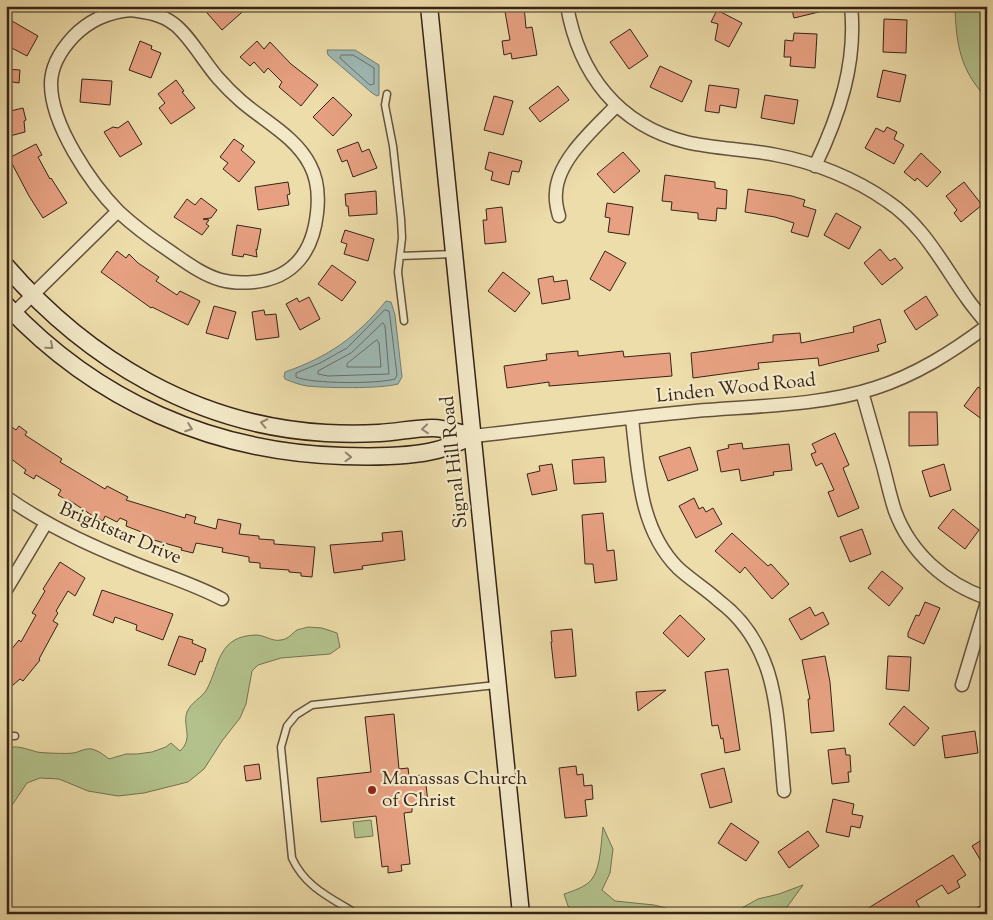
<svg xmlns="http://www.w3.org/2000/svg" width="993" height="920" viewBox="0 0 993 920" font-family="'Sorts Mill Goudy',serif">
<rect width="100%" height="100%" fill="#edddaa"/>
<filter id="stains"><feTurbulence type="fractalNoise" baseFrequency=".004" numOctaves="4"/><feColorMatrix values="0 0 0 0 .2 0 0 0 0 .09 0 0 0 0 .02 0 0 0 .5 -.17"/></filter>
<radialGradient id="worn" r=".72"><stop offset=".6" stop-color="#630" stop-opacity="0"/><stop offset="1" stop-color="#630" stop-opacity=".3"/></radialGradient>
<path fill="#b3c28c" stroke="#747352" d="M955,6H987V98C960,71 956,43 955,6Z
M308,627L322,628L337,633L340,647L330,654L281,658L258,665L252,671L246,704L240,718L222,741L204,769L188,782L144,793L118,796L88,791L59,779L40,778L27,783L6,814V748C18,745 26,749 37,752C43,753 67,754 73,753C80,752 84,748 92,749C99,751 104,755 109,759L126,754H137L152,752L166,747L171,743L180,751C194,738 182,726 187,712C191,702 202,698 207,689C220,664 218,636 256,635C265,635 272,642 281,640C289,639 291,634 297,630C300,629 305,628 308,627Z
M371,820L373,836L355,838L353,822Z
M603,827L613,849L610,873L602,890L615,901L654,905L690,914H577L568,906L564,894C573,891 586,887 592,879C601,867 601,841 603,827Z
M803,885L782,914H723L740,909L758,899L779,894Z"/>
<path fill="#9eb9b5" stroke="#747d76" d="M327,50H355L379,65V95L377,96L372,93L328,55Z
M386,301L391,302L395,315L402,377L398,384C380,389 326,388 307,386C300,385 292,382 285,379L284,377L285,372C328,357 357,337 386,301Z"/>
<g fill="none" stroke-linecap="round" stroke-linejoin="round">
<path stroke="#6a6e66" stroke-width="1" d="M342,55H353L374,68V84L370,85L341,59L340,57Z
M385,310L389,311L390,317L397,375L395,379C377,384 312,384 296,377V373L320,363L347,348Z
M383,323L385,326L389,374L328,376L318,374V371L351,353Z
M377,340L379,343L381,367H347V364Z"/>
</g>
<path fill="#e7a182" stroke="#362417" d="M201,6H249L222,30Z
M504,6H524L526,28L532,27L537,55L512,59L511,53L504,55L502,41L510,40Z
M791,6H826L827,10L794,18Z
M717,10L742,23L729,47L715,40L718,24L711,22Z
M884,19L907,20L906,53L883,52Z
M12,21L38,36L27,56L6,45V32Z
M630,29L648,56L629,69L610,42Z
M794,33L817,34L815,68L790,66L791,57H784L785,40L793,41Z
M140,41L152,46L151,49L161,53L151,78L129,70Z
M257,41L264,49L270,42L291,64L318,85L301,106L279,87L282,82L268,68L264,73L254,62L250,66L240,57Z
M660,66L692,81L682,102L650,87Z
M6,69L20,70L19,83L6,81Z
M883,70L906,75L900,102L877,97Z
M82,79L112,81L110,105L80,102Z
M176,80L184,91L182,92L195,108L171,124L159,108L165,103L158,94Z
M709,85L739,89L736,108L720,105L719,113L705,111Z
M558,86L569,100L540,122L529,108Z
M765,95L798,100L794,124L761,118Z
M494,96L513,101L503,135L484,130Z
M333,97L352,115L333,136L313,117Z
M23,108L26,120L24,121L25,132L6,137V112Z
M128,121L142,144L120,157L104,132L113,127L118,128Z
M887,127L897,132L894,139L904,145L894,164L865,148L876,128L884,132Z
M234,139L244,146L241,150L255,162L239,182L223,169L228,163L220,157Z
M358,142L362,152L369,149L377,168L353,177L347,160L342,162L337,150Z
M36,144L42,155L38,157L50,179L51,178L67,203L43,218L29,196L9,158Z
M489,152L522,161L519,172L512,171L509,185L491,180L493,172L485,169Z
M623,152L640,171L614,193L597,174Z
M921,153L941,172L927,187L917,178L915,181L904,172Z
M665,175L715,182V188L727,190L726,209L717,208L716,221L698,219V213L671,210L672,202L662,201Z
M288,182L290,194L287,195L289,205L258,210L255,187Z
M964,182L982,205L961,222L954,213L957,210L946,196Z
M748,189L792,196L805,200L803,206L816,210L808,237L791,232L794,223L775,217L745,212Z
M376,191L377,214L349,216L348,206H346L345,194Z
M201,198L217,210L211,218L203,219L209,220L206,224L209,226L202,235L174,217L187,199L195,205Z
M607,203L633,207L629,235L608,232L610,218L605,217Z
M502,207L506,242L485,244L483,220H487L486,209Z
M836,213L861,227L849,249L824,235Z
M237,225L261,229L257,250L256,249L257,257L244,254L243,257L232,255Z
M345,230L374,239L368,261L344,254L347,244L341,242Z
M880,249L890,261L895,258L903,268L882,285L864,263Z
M117,251L126,258L129,254L138,263L159,277L156,281L177,295L180,291L200,301L188,325L152,307L151,308L101,272Z
M605,251L626,263L610,291L590,279Z
M332,265L356,282L342,301L318,284Z
M503,272L530,293L515,312L488,291Z
M553,276L554,282L567,280L570,299L542,304L538,279Z
M926,296L938,315L916,330L904,311Z
M309,297L320,319L300,330L286,304L297,298L299,302Z
M214,306L236,312L228,339L206,333Z
M264,310L265,315L276,314L279,337L256,340L252,312Z
M880,319L886,342L877,345L879,351L819,366L818,358L758,363L759,369L693,378L691,353L773,342V335L800,333L801,343L854,332L853,327Z
M578,351V356L623,351L624,357L670,353L672,376L549,386V382L507,388L504,366L547,360L546,354Z
M978,387L987,393V423L964,406Z
M909,412H937L938,445L909,446Z
M6,423L16,430L19,426L27,432L25,435L62,459L60,462L105,489L107,486L128,497L126,500L185,518L186,514L196,517L194,523L216,529L218,519L241,524L239,534L259,536V539L274,540V544L315,547L312,577L301,576V573L289,572V570L260,568V563L249,562V557L222,552L223,548L196,543L193,553L181,550L182,548L143,537L144,533L126,526L127,521L120,518L117,522L105,516L103,521L93,516L69,500L68,501L58,495L61,490L36,475L34,479L24,473L26,470L6,455Z
M835,433L849,465L843,468L859,508L838,517L828,492L834,490L822,463L816,466L811,454L816,452L812,444Z
M742,443L743,449L789,444L792,470L773,472L774,475L741,481L739,469L721,472L717,451L729,448L728,445Z
M690,447L698,470L668,481L659,457Z
M604,457L606,482L574,484L572,460Z
M552,464L557,490L532,495L527,474L540,471L539,466Z
M944,464L951,490L930,497L922,471Z
M694,498L699,509L703,507L706,512L713,508L722,524L696,538L679,506Z
M953,509L979,530L965,549L938,528Z
M603,513L607,551L614,550L617,580L595,583L593,564H585L582,515Z
M862,529L871,554L850,562L840,537Z
M402,531L405,560L362,566L363,569L334,573L330,545L383,541L382,533Z
M732,533L768,566L771,564L789,584L772,599L745,567L740,573L715,551Z
M60,562L85,578L75,596L68,591L56,611L58,613L53,621L58,624L39,659L40,660L23,681L20,679L6,691V656L19,640L21,642L36,615L32,613L45,591L43,589Z
M882,571L903,588L889,606L868,588Z
M102,590L173,614L163,640L136,630L137,625L115,617L113,623L93,615Z
M925,602L940,608L924,644L908,637V633L916,615L919,616Z
M810,607L815,616L823,612L829,624L801,640L789,619Z
M680,615L705,639L688,657L663,633Z
M572,629L576,676L555,678L551,642H552L551,631Z
M179,636L193,640L192,643L206,649L202,662L200,661L195,675L168,665Z
M825,656L830,682L834,731L811,733L808,699H810L802,660Z
M888,656L911,657L909,691L886,689Z
M728,669L740,750L725,753L723,738L721,739L718,725L712,726L705,672Z
M666,690L638,711L636,692Z
M904,706L929,728L914,746L889,724Z
M394,714L399,769L408,768L409,776L425,775L428,803L412,805V812L404,813L410,864L401,865L402,871L388,873V866L382,867L376,816L321,822L317,778L371,772L365,717Z
M975,731L978,753L945,758L942,736Z
M845,748L846,755H850L851,772H848L849,782L832,784L828,750Z
M259,764L261,779L246,781L244,766Z
M576,766L577,775L583,774L584,786L592,785L593,799L585,800L587,816L565,818L559,768Z
M724,768L732,802L710,808L701,774Z
M833,799L854,804L852,814L863,816L860,828L851,826L849,837L826,832Z
M731,823L759,842L746,861L718,843Z
M808,831L819,846L789,868L778,852Z
M987,837V871L972,846Z
M953,855L966,875L957,881L960,887L948,894L942,885L916,901L921,910L915,914H859Z"/>
<g fill="none" stroke-linecap="round" stroke-linejoin="round">
<defs>
<path id="service" d="M387,94L385,105L393,146L401,219L402,238L398,272L404,321
M400,256L454,254
M6,736H15
M357,914C331,898 305,887 292,858L281,747L287,726L296,715L312,705L496,685"/>
<path id="minor" d="M567,6C579,74 618,125 686,142C715,149 747,149 776,155C814,162 856,179 887,201C923,225 942,263 966,297C972,306 980,315 987,324
M131,10C146,12 161,14 174,24C189,35 204,62 218,78C225,86 233,94 241,101C264,121 296,137 310,165C318,180 319,196 317,213C313,251 294,278 254,282C244,283 232,283 221,280C203,275 187,263 171,252C153,240 135,227 119,212C91,184 51,125 51,84C51,65 61,50 73,37C89,20 108,12 131,10Z
M815,166C839,116 857,63 851,6
M559,216C557,209 555,201 556,193C557,160 595,128 616,106
M6,321L118,211
M862,392C869,416 876,441 883,466C887,481 890,496 895,511C910,552 945,584 987,598
M632,419C638,470 639,529 678,568C691,580 706,589 719,601C739,616 755,638 764,661C779,696 780,753 784,791
M473,436C547,428 621,418 695,411C752,406 820,406 875,388C916,375 952,352 987,326
M6,497C44,524 86,544 129,561C160,574 192,583 222,599
M6,590L46,523
M962,685L987,602
M981,914L987,910"/>
<path id="secondary" d="M429,6L521,914
M6,266C88,361 199,426 326,433C344,434 362,434 379,433C397,432 415,428 432,428C445,428 460,433 473,436
M6,305C96,401 212,452 343,456C372,457 410,457 437,450C449,447 461,441 473,436"/>
</defs>
<use href="#service" stroke="#64523c" stroke-width="9"/>
<use href="#minor" stroke="#64523c" stroke-width="15"/>
<use href="#secondary" stroke="#362417" stroke-width="19"/>
<use href="#service" stroke="#f3e9c8" stroke-width="6"/>
<use href="#minor" stroke="#f3e9c8" stroke-width="12"/>
<use href="#secondary" stroke="#f3e9c8" stroke-width="16"/>
</g>
<defs><path id="oneway-chevron" d="M-2-3.5L2.5 0L-2 3.5" fill="none" stroke-width="1.6" stroke-linecap="round" stroke-linejoin="round" transform="scale(1.25)"/></defs>
<g stroke="#948670">
<use href="#oneway-chevron" transform="translate(50 346) rotate(41)"/>
<use href="#oneway-chevron" transform="translate(264 423) rotate(-168)"/>
<use href="#oneway-chevron" transform="translate(189 428) rotate(20)"/>
<use href="#oneway-chevron" transform="translate(425 429) rotate(175)"/>
<use href="#oneway-chevron" transform="translate(348 457) rotate(2)"/>
</g>
<circle fill="#8f2418" stroke="#f3e9c8" stroke-width="2" cx="372" cy="790" r="5"/>
<g text-anchor="middle" dominant-baseline="central" stroke-width="4.5" stroke-linejoin="round" paint-order="stroke">
<g font-size="19" fill="#362417" stroke="#f3e9c8">
<text transform="translate(736 389) rotate(-6)">Linden Wood Road</text>
<text transform="translate(455 462) rotate(-96)">Signal Hill Road</text>
<text transform="translate(120 534) rotate(23)">Brightstar Drive</text>
</g>
<g font-size="19" fill="#362417" stroke="#f3e9c8" text-anchor="start">
<text x="382" y="779">Manassas Church<tspan x="382" dy="22">of Christ</tspan></text>
</g>
</g>
<rect width="993" height="920" fill="none" stroke="#edddaa" stroke-width="25"/>
<rect x="8" y="8" width="978" height="905" fill="none" stroke="#362417" stroke-width="2.5"/>
<rect x="12" y="12" width="968" height="895" fill="none" stroke="#362417"/>
<rect width="100%" height="100%" filter="url(#stains)"/>
<rect width="100%" height="100%" fill="url(#worn)"/>
</svg>
